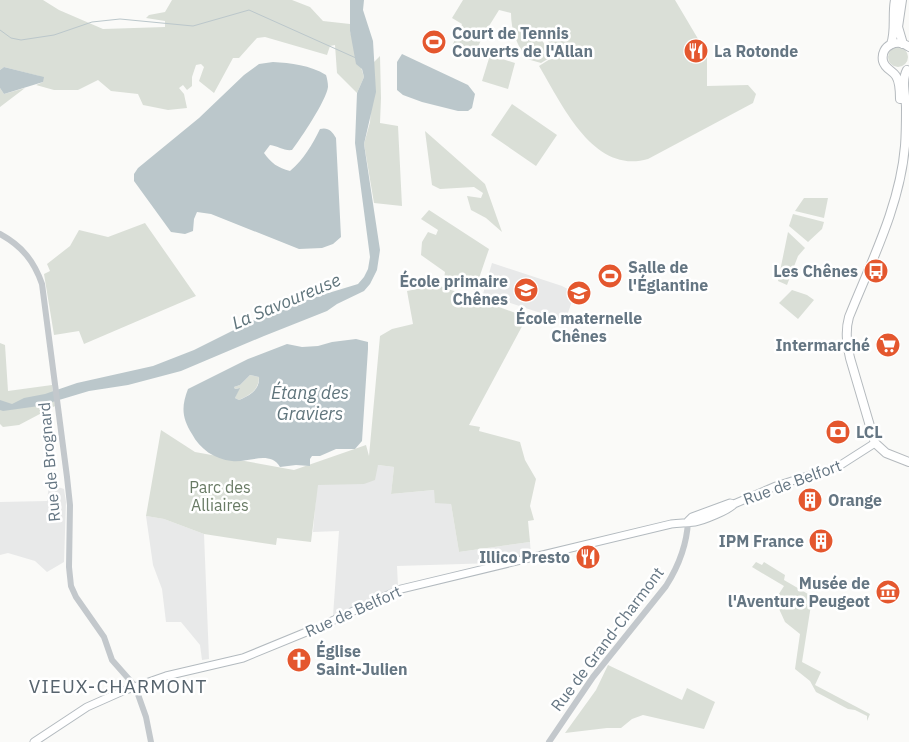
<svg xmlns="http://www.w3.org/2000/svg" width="909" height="742" viewBox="0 0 909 742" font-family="'IBM Plex Sans',sans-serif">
<rect width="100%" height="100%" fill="#fafaf8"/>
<path fill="#e8e9e9" d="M492,263L562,286L575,293L565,321L483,294Z
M378,465L394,467L391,494L434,490L451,504L459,552L530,542L531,555L495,563L397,566L398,586L333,616L339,531L313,532L317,484H364Z
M49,484L64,489L66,502L64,562L47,572L35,561L8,553L0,555V502L47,501Z
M146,516L164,519L204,534L209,659L202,660L200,645L181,622H166L162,589L153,565Z"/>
<path fill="#dadfd7" d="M0,0H43L59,10L103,29L165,27V21L146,18L149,15L165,12L172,0H292L310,7L323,21L350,24V31L364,77L357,93L337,73L335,45L330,46L327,55L265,37L257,38L239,58H233L214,93L199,81L204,67L201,64L196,65L192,77V86L187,90L183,85L179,88L184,94L187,108L168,110L143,105L138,94L111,91L98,80L78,90H54L36,85L43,82L39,76L4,67L0,70Z
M463,0H675L707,54V86L748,85L756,94L753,103L648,159C593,175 562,104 539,66L558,54L544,36L540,28V36L551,57L541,63L527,59C517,45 511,31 511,13L499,10L484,34L473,57L452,46L462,24L452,18Z
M888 57a10 10 0 1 1 20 0a10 10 0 1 1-20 0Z
M490,55L515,63L508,89L482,81Z
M380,56L381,98L380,123L398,126L402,206L374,203L364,144L370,122L374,62Z
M0,88L4,94L25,88L0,107Z
M512,104L557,135L536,166L491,135Z
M425,131L485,184L502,232L486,218L471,210L467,196L481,198L483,193L474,187L440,189L432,185Z
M804,198H828L824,218L795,211Z
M429,210L489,249L475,290L444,279L445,272L421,255L422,242L428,232L436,235L438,230L421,219Z
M793,214L824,222L822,229L808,242L789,226Z
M145,223L196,296L84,344L79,331L54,335L44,274L50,271L47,264L70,246L79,230L108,237Z
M788,232L805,248L798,256L787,285L778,281Z
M437,285L527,317L469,425L480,427L479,431L520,442L525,460L536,479L530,506L534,520L528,521L530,542L459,552L451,504L435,503L434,490L391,494L394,467L378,465L375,480L364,484L318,485L311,542L277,538L276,545L204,534L164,519L146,516L161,430L195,452L294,470L366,445L369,456L380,336L392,329L413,324L407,291Z
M792,290L807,295L814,300L798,319L779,303Z
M0,343L5,345L8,391L52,385L55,406L19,425L3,427L0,424Z
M250,375L259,377C259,390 250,395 239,400L235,398L239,388L235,389L234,387L240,385Z
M756,562L762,565L764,562L785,575L784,580L808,594L807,605H811L802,662L821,672L815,685L870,714L867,721V716L855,710L848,709L816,692L810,681L795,669L800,634L785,622L775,600L784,586L752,567Z
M608,665L682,700L687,688L715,702L704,729L643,715L632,719L621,728H607L565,733L596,690Z"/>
<path fill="#bbc7cb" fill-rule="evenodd" d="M350,0H364L363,10L373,41L376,92L364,144L380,250L377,270L370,284L364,291L337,304L327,311L264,336L181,371L128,385L89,391L39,406L3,411L0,410V400L12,404L24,398L45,394L77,383L153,366L194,350L258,318L276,313L312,298L358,284L364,277L368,269L370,257L355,143L357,93L364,77L362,69L356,64L350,31Z
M402,54L468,85L475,94L472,108L468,111H458L422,102L403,95L397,90V62Z
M273,62C291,63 310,65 326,75C327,78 328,83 328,87C326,101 301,138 292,150C284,151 278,146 270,145L264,153C271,163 278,168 290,171C304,159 312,145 320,129C328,127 332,131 336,138L341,237L333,244L322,248L299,249L211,214L197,212L194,219L193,231L185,234L171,232L134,181V174L138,168L199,118L244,75L259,64Z
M4,67L44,77L43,82L4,94L0,88V70Z
M356,339L368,342V349L362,441L355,449H336L320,456H312L310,459V466L296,465L280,467C270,450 248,463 232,461C214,459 200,449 192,434C182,418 181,407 188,389L248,359L287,344L302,347L318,346L332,342ZM250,375L259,377C260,390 250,395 239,400L235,398L240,388L235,389L234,387L240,385Z"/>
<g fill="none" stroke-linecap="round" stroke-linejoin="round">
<path stroke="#bbc7cb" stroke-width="1" d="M0,30L11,38L21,40L54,35L92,22L120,19L193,26L249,10L356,58"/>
<defs>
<path id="secondary" d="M688,521L692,517L730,503L734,504
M34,742L87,707L123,691L166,676L243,658L321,626L401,589L671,524C680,523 686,523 695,522C702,521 730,510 734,504L776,486L839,466L875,443"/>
<path id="primary" d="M902,0L898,27L903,44
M891,44C896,31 892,15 895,0
M900,99C900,92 900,82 896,76C892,70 885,69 883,61C880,45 898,38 909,47
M875,443L850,358C847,344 845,331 849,317C871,262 900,206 905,146C906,133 906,120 906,108C906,96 901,81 907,70
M875,443L886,453L909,462"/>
</defs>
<use href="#secondary" stroke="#b3babf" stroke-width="9"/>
<use href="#primary" stroke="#b5babe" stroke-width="10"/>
<path stroke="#c3c8cc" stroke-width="6" d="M0,234C22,246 34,261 42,284L67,477L70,505L69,567L71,586L76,597L104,637L112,660L135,686L146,717L151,742
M549,742L593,677L666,586C678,567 687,544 688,521"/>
<use href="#secondary" stroke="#fff" stroke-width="7"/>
<use href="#primary" stroke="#fff" stroke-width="8"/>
</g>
<defs>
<symbol id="stadium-disc" viewBox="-11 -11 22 22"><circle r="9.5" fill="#e4572e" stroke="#fff"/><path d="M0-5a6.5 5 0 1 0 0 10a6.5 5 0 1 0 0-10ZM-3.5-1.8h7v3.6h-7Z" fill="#fff"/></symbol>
<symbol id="restaurant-disc" viewBox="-11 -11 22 22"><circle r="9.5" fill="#e4572e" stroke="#fff"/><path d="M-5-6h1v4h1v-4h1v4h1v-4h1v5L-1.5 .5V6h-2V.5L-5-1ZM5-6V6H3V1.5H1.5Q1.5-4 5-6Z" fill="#fff"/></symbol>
<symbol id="bus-disc" viewBox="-11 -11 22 22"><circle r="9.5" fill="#e4572e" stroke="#fff"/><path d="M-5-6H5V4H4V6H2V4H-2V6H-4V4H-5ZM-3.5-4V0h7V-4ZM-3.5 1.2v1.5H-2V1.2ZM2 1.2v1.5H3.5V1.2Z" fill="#fff"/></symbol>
<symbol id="school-disc" viewBox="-11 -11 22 22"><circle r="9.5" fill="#e4572e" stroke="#fff"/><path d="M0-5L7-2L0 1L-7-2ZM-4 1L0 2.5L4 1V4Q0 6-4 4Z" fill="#fff"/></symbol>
<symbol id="supermarket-disc" viewBox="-11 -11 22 22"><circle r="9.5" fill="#e4572e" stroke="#fff"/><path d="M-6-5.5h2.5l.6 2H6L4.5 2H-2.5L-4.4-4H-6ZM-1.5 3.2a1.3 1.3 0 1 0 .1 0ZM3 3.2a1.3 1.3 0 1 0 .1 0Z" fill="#fff"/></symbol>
<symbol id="bank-disc" viewBox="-11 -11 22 22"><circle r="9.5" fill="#e4572e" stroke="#fff"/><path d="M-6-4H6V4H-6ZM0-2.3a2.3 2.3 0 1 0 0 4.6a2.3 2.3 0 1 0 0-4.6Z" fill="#fff"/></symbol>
<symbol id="building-disc" viewBox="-11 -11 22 22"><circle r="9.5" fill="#e4572e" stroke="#fff"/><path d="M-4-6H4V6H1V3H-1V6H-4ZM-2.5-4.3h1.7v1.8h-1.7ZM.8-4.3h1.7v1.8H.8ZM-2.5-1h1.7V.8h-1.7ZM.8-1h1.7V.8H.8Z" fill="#fff"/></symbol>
<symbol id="museum-disc" viewBox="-11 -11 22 22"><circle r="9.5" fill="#e4572e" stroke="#fff"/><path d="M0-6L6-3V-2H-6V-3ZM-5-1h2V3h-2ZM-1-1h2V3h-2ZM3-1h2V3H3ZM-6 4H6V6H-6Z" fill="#fff"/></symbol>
<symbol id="church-disc" viewBox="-11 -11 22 22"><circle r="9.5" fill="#e4572e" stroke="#fff"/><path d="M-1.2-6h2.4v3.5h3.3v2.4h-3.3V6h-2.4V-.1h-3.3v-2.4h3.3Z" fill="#fff"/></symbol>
</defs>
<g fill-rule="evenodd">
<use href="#stadium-disc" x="420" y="28" width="28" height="28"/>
<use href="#restaurant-disc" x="682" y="37" width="28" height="28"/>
<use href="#bus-disc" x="862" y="257" width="28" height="28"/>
<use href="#stadium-disc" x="596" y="262" width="28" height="28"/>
<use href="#school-disc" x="512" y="276" width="28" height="28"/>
<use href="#school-disc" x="565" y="279" width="28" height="28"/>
<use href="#supermarket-disc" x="874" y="331" width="28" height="28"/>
<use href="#bank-disc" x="824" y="418" width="28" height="28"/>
<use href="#building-disc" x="796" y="486" width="28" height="28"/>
<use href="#building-disc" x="807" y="527" width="28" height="28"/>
<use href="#restaurant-disc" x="574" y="543" width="28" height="28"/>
<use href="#museum-disc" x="874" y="578" width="28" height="28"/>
<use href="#church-disc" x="285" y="646" width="28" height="28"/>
</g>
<g text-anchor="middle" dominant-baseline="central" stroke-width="5" stroke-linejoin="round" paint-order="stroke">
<g font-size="16" font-weight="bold" fill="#657683" stroke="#fff" text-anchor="start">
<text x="452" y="33">Court de Tennis<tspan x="452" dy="18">Couverts de l'Allan</tspan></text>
<text x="714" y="51">La Rotonde</text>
<text x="628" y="267">Salle de<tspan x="628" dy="18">l'Églantine</tspan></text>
<text x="858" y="271" text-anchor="end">Les Chênes</text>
<text x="508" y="281" text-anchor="end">École primaire<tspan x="508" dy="18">Chênes</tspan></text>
<text x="579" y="318" text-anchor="middle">École maternelle<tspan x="579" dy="18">Chênes</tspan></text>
<text x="870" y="345" text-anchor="end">Intermarché</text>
<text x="856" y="432">LCL</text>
<text x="828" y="500">Orange</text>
<text x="804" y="541" text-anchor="end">IPM France</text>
<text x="570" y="557" text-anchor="end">Illico Presto</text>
<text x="870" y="583" text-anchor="end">Musée de<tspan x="870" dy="18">l'Aventure Peugeot</tspan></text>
<text x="316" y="651">Église<tspan x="316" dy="18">Saint-Julien</tspan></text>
</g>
<g font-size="16" fill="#657683" stroke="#fff">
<text transform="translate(49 462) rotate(-95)">Rue de Brognard</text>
<text transform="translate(792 482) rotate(-20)">Rue de Belfort</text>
<text transform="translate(353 611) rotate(-24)">Rue de Belfort</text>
<text transform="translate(607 639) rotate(-53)">Rue de Grand-Charmont</text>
</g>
<g font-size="16" fill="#687a64" stroke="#fff">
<text x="220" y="487">Parc des<tspan x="220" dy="18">Alliaires</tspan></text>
</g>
<g font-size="18" font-style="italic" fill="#60757c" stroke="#fff">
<text transform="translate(286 301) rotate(-23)">La Savoureuse</text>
<text x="310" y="392">Étang des<tspan x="310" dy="21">Graviers</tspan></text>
</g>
<g font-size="19" letter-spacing="1" fill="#57646e" stroke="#fff">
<text x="118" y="686">VIEUX-CHARMONT</text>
</g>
</g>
</svg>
